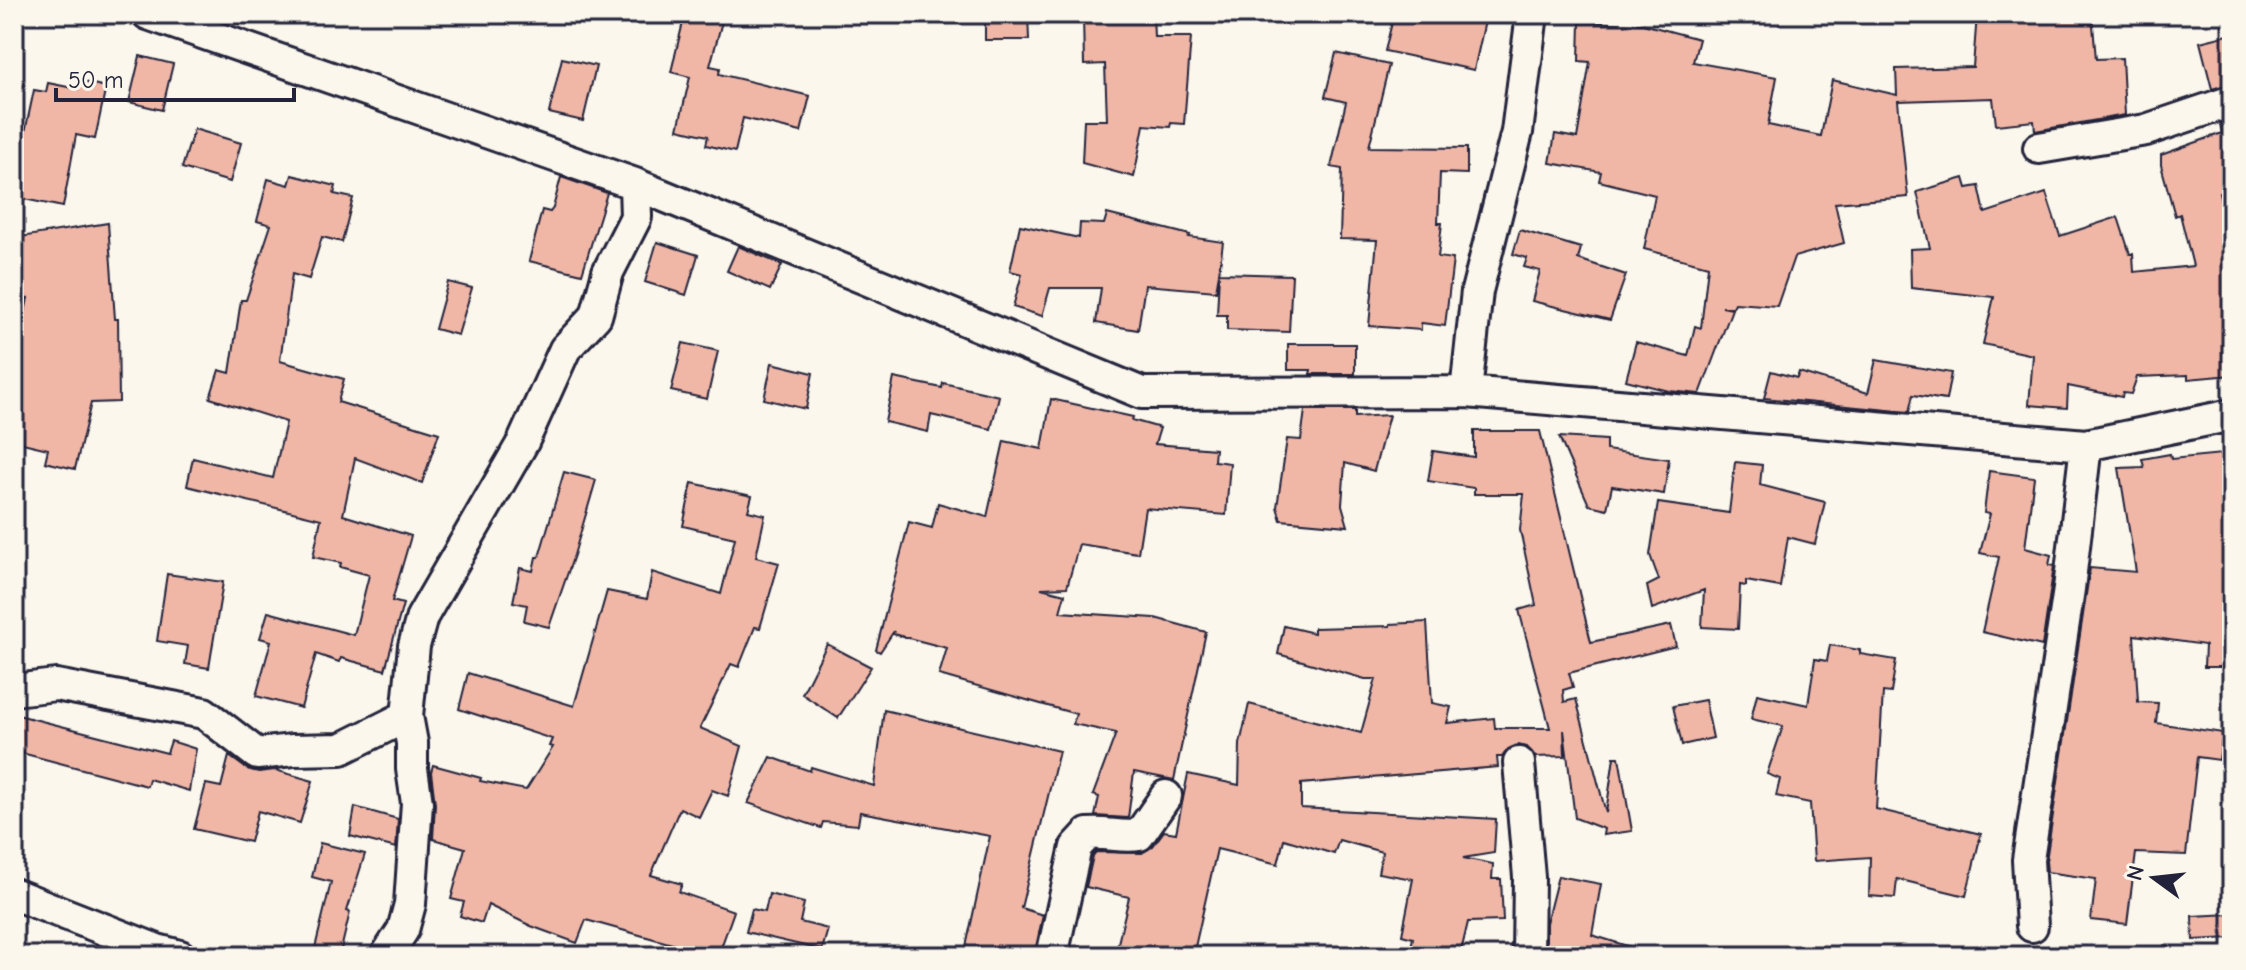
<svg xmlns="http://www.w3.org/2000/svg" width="2246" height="970" viewBox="0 0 2246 970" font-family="'Comic Neue',sans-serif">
<rect width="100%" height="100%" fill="#fbf7ec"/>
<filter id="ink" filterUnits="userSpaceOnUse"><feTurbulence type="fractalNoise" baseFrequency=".0125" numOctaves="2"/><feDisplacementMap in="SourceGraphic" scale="16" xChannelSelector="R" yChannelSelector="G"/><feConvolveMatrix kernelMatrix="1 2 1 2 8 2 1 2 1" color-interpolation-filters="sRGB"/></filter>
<g filter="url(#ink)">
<path fill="#f0b7a7" stroke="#22223b" stroke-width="2" d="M685,14H724L710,66L720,68L719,74L810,96L801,132L743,118L735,152L706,145L708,136L678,129L690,77L671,72Z
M985,14H1028L1029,40H985Z
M1083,14H1153L1154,37H1191L1184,124L1171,123L1170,127L1144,125L1134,177L1082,163L1084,120H1107L1105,64L1084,65Z
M1394,14H1419L1442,19L1443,14H1449L1485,21L1474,70L1385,51Z
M1977,14H2092L2096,59L2122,58L2125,115L2035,131L2034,121L1996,125L1993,98L1898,101L1908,197L1835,203L1844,243L1794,257L1777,306L1735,303L1733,307H1722L1732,309L1700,394L1669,391L1626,380L1636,342L1688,356L1695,326L1701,328L1708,266L1644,249L1655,195L1599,181L1601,172L1550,163L1555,134L1577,138L1590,62L1579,61L1580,22L1643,24L1699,39L1693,62L1777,77L1768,125L1821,136L1832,80L1897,95L1896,69L1973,67Z
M2232,34V83L2212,89L2200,42Z
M1336,53L1389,65L1369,147L1467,148V174L1440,173L1438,223H1442L1438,257L1453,259L1445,326L1421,323V330L1369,326L1377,240L1340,239L1342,169L1331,167L1346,102L1325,97Z
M140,56L173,64L162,110L129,102Z
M562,58L596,66L583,121L549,113Z
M80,81L106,87L95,139L76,135L63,207L14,197V169L17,170L34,90L46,92L48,83L78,89Z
M2232,120V187L2219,192L2232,246V375L2188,379V375L2137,377L2131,394L2123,393L2122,397L2068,386L2067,408L2029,405L2033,355L1983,344L1994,297L1911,288L1910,249L1930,248L1917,192L1964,178L1967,188L1979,186L1985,213L2046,193L2060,236L2118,217L2130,254H2133L2134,272L2193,266L2180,214L2175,216L2161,165V155L2222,133L2220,124Z
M194,129L241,143L230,182L182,168Z
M292,175L336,186L334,194L353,198L342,242L322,237L309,279L292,274L280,361L344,379L338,402L439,433L422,483L355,458L343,515L411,536L392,601L403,604L385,670L341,658L339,662L316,654L301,708L256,696L271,641L260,638L268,612L354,635L369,575L340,567L341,563L313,557L321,519L187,486L193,458L273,478L286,422L210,398L219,370L230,373L241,300H246L271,225L257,221L268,179L289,185Z
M561,177L607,193L582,274L529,261L542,210L550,212L553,208Z
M1107,214L1190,235L1189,237L1223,242L1219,273L1292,275L1289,332L1227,330V315H1217L1219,274L1216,291L1145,285L1138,330L1096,323L1101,288H1050L1042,316L1013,307L1022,274L1010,271L1020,225L1079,238L1080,223L1104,224Z
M108,223L115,319H118L119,402L91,403L75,469L45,462L48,449L14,441V407L20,383L14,382V364L28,298L14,300V238Z
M1520,230L1581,248L1578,259L1626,275L1610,320L1532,301L1540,271L1524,267L1527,258L1513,254Z
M657,242L698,255L686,295L645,282Z
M738,246L782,265L770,290L727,271Z
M448,282L472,288L458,335L435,329Z
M683,343L718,351L707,399L671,391Z
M1288,344H1355V374H1310L1311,370H1288Z
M1876,360L1951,373L1946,400L1913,395L1909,412L1764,398L1771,371L1797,378L1799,372L1868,393Z
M772,363L813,373L806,409L764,399Z
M894,378L942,388L943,383L999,396L991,429L931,415L928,432L885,422Z
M1051,399L1133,417L1132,420L1160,428L1155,444L1215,449L1214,461L1230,463L1226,515L1145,508L1138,553L1079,544L1067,587L1041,588L1065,594L1060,612L1155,618L1206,632L1174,780L1134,772L1128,818L1095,816L1099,797L1093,795L1116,733L1073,724L1076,714L939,675L947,648L893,634L894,631L880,652L876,650L909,522L932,528L938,503L987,517L1004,441L1042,449Z
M1305,410H1355V417L1389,415L1374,471L1345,463L1342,505L1348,526L1281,520L1277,507L1287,439L1301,440Z
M1474,431H1540L1591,642L1671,625L1676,646L1569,673L1573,687L1563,690L1564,702L1576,699L1606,813L1614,757H1619L1632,831L1603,835L1604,829L1575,818L1564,730L1565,756L1535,757L1527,747L1517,745L1508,749L1502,757H1497L1498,767L1301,784V808L1496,819L1494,853L1463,858L1493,864L1492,879H1501L1503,921L1468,922L1460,956H1409L1413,938L1402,935L1413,879L1378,873L1382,852L1339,840L1334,854L1284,839L1278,864L1217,849L1193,956H1115L1129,897L1086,887L1093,856L1096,852L1142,853L1153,846L1164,831L1176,833L1188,774L1239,785L1240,744L1249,704L1361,733L1376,679H1365L1278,654L1284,626L1314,633V628L1390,626V624L1427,622L1432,703L1451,707L1447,723L1494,718L1495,728H1550L1519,610L1536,605L1520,530L1524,494H1474V488L1428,481L1433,451L1474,457Z
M1559,437L1606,440V450L1669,459L1664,494L1612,486L1607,509L1589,505Z
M2232,453V667H2204L2205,645L2134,635L2138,702L2158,703L2156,723L2223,733L2219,760L2197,757L2186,855L2136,853L2127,924L2091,920L2096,879L2047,872L2046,861L2090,568L2136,572L2119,468L2144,467L2142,459L2170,454L2171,459Z
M1735,462L1762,465L1760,485L1825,502L1815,544L1788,537L1780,587L1746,581V586L1740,585L1738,629L1702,627L1704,590L1652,609L1647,586L1659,580L1650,555L1658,503L1729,513Z
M1989,471L2034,477L2025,548L2051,555L2049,565L2054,566L2042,646L1982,632L1999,557L1980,553L1990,514L1984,513Z
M564,472L596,480L574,555L549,627L524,621L527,605L513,602L520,568L533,571L536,557H539Z
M692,483L752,496L748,511L765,515L756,557L779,563L760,628L755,627L739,667L731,664L700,728L742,746L728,796L712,790L699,817L680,808L651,875L682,884L679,892L734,911L718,956H687L690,949L586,920L577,943L531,926L488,905L482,923L460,916L464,902L451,899L465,848L433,839L435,804L431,772L433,765L481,778L480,781L526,790L553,747L549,746L552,739L459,709L468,673L574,706L607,591L647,599L652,572L721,594L735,538L683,526Z
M167,574L223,582L209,668L185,664L188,646L157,641Z
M827,644L871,667L838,718L802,694Z
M1830,645L1860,650V654L1896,660L1891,693L1883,692L1876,809L1981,834L1966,896L1897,879L1895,898L1869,896L1870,857L1814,861L1810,803L1776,796L1780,779L1767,774L1783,726L1751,719L1757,694L1808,705L1815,659L1827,661Z
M1705,700L1713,738L1682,745L1673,706Z
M884,710L1059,751L1021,908L1043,915L1034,956H964L990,836L860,812L858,825L823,822L821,828L748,803L771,757L810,771L811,767L874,786Z
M14,714L167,753L171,741L196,749L189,791L149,779L147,786L14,751Z
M229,756L247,769L259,772L275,770L313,781L300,823L258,811L250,842L194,829L206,784L221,787Z
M355,807L398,819L396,848L350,836Z
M320,843L365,854L347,911L350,912L340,954L315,948L331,882L312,877Z
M1558,876L1601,884L1592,935L1640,950L1639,956H1579L1546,946V923Z
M769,894L804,903L800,922L828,929L822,950L746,932L752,909L765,912Z
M2232,914V938L2193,940L2192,916Z"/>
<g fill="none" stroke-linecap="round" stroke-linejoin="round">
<defs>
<path id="minor" d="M148,14L635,184L1142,393L1466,392L2086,445L2232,415
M2039,148L2146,130L2232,101
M1466,392L1477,291L1517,132L1532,14
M14,690L56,685L204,713L257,754L293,750L341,749L407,716
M1519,763L1529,877L1528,956
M14,894L157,950L180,956
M2032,926L2028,860L2069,589L2086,445
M386,956L403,930L410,904L417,803L412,769V743L407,716L414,646L422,617L523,442L565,349L596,316L608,272L636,217L635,184
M1052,956L1076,847L1088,834C1106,832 1122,838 1139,835L1166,796"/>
</defs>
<use href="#minor" stroke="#22223b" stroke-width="36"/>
<use href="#minor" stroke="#fbf7ec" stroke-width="30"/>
</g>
</g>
<rect width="2246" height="970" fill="none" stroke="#fbf7ec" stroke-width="48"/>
<rect x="24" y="24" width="2198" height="922" fill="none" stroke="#22223b" stroke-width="3" filter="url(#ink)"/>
<g transform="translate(2154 878) rotate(285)" stroke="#fbf7ec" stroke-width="6" paint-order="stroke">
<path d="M0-6L14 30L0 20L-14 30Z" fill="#22223b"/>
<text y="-12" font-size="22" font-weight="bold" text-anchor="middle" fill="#22223b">N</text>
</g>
<path d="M56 88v12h238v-12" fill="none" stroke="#22223b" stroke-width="4"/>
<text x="68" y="88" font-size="24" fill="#22223b" stroke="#fbf7ec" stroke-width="6" paint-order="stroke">50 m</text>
</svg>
